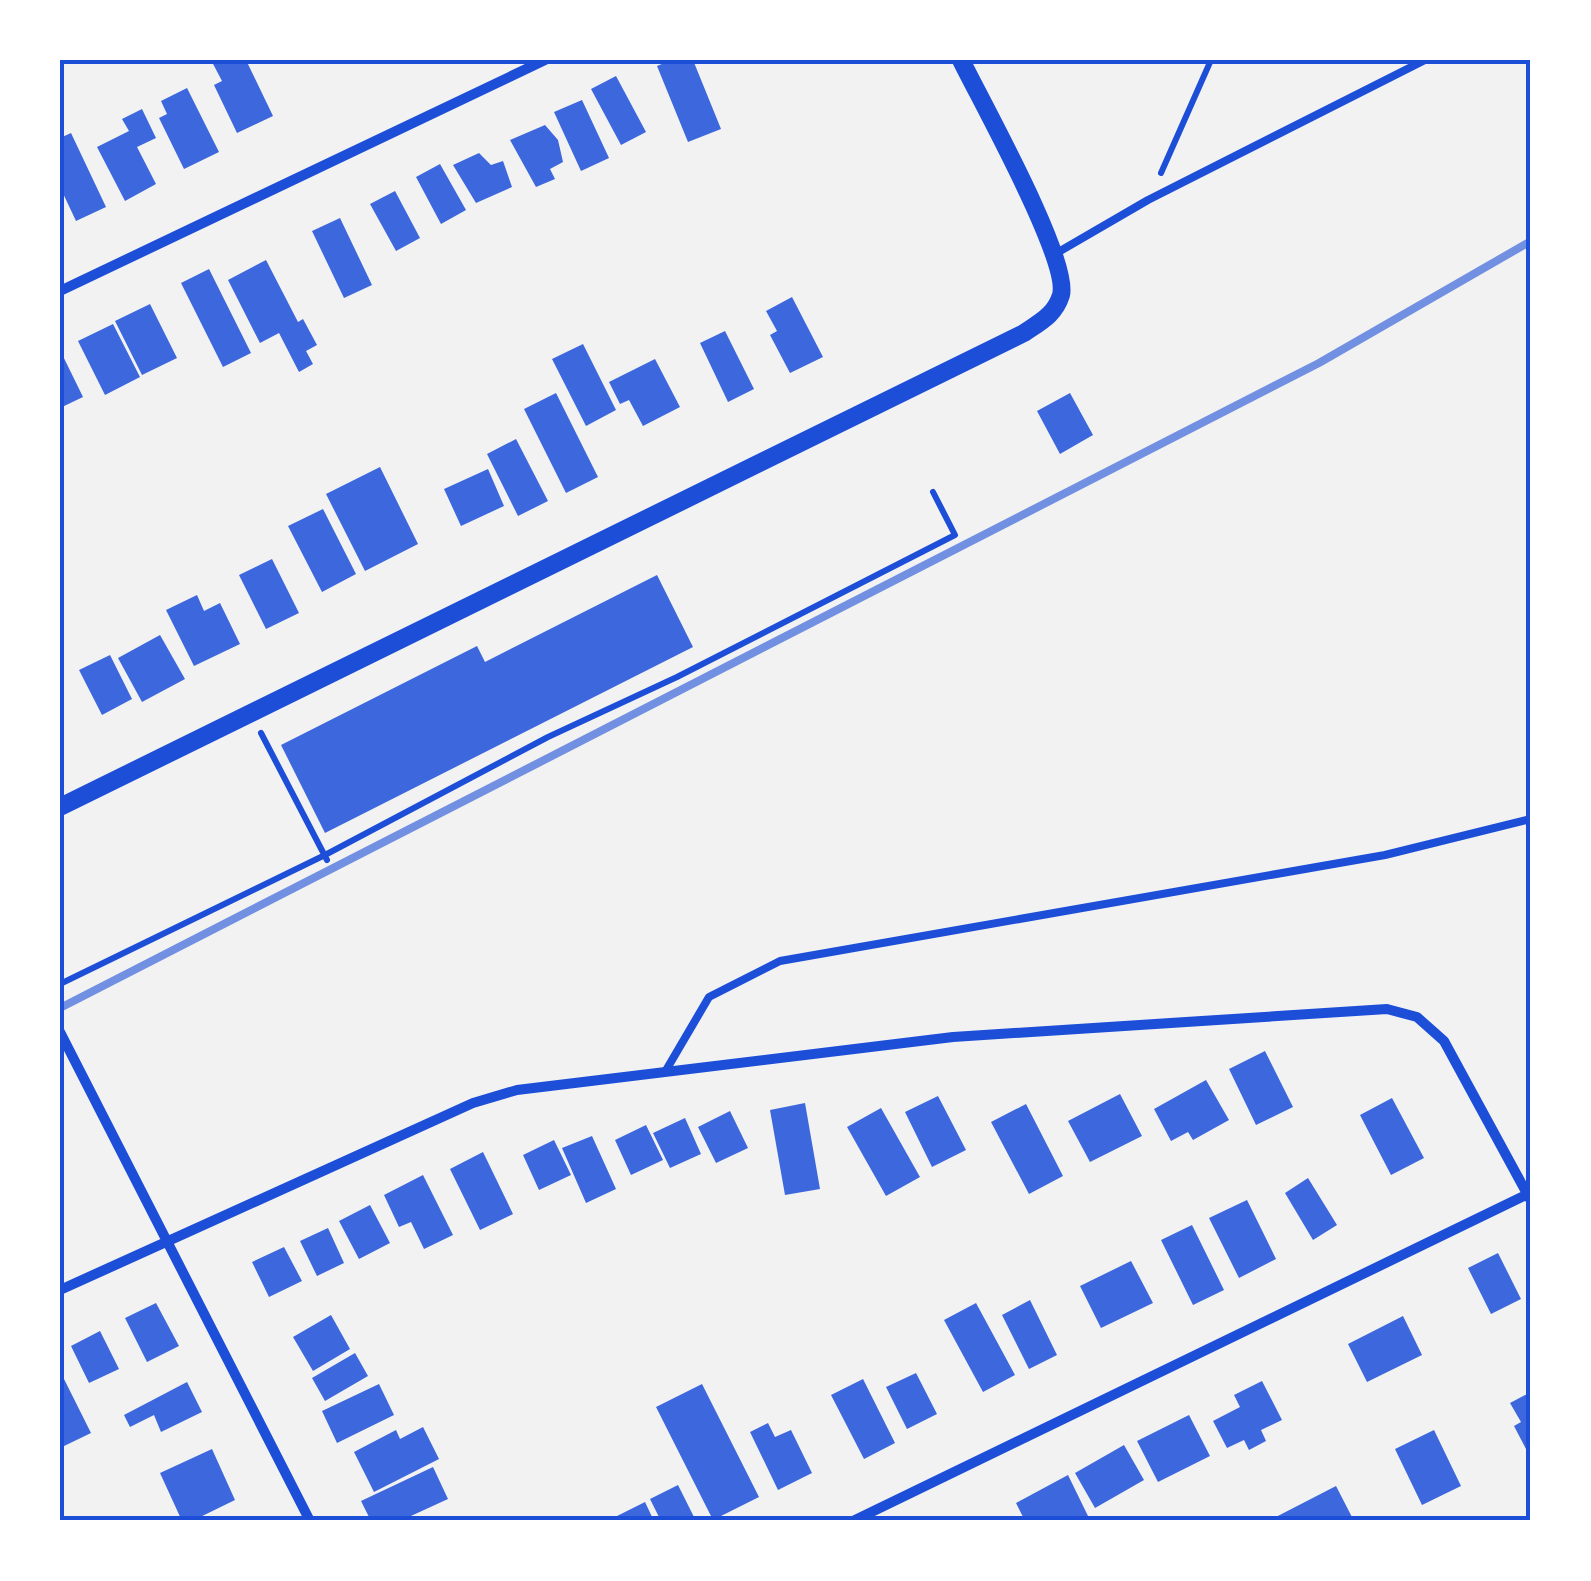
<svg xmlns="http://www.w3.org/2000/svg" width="1591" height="1581" viewBox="0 0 1591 1581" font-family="'Roboto Condensed',sans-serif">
<rect width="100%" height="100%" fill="#f2f2f2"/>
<path fill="#3d67dc" d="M211,60H246L273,116L237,133L214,85L222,81Z
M671,60H693L721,129L688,142L657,66Z
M616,76L646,132L621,145L591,89Z
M187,88L219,152L184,169L159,118L167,114L161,101Z
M582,100L609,158L581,171L554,112Z
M142,109L156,138L137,147L156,184L125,201L97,147L129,131L122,119Z
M545,125L558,140L563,162L550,169L555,179L536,187L510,140Z
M71,133L106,207L76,221L60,187V138Z
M479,153L491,165L503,161L512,187L476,203L453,165Z
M440,164L466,210L441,224L416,177Z
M395,191L420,238L396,251L370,204Z
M340,218L372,285L344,298L312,231Z
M266,260L298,322L303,319L317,345L306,351L313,364L299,372L279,333L260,343L228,280Z
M209,269L251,353L223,367L181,283Z
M792,297L823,357L790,373L770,335L777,331L766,311Z
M150,304L177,358L142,375L115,321Z
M113,324L140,377L105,395L78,341Z
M725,331L754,389L728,402L700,343Z
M583,344L616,410L586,426L552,359Z
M60,350L83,397L60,408Z
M655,359L680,407L643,426L629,400L620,404L609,382Z
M556,393L598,477L566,493L524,409Z
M1070,393L1093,435L1060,454L1037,411Z
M516,439L548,501L518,516L487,454Z
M380,467L418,544L365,571L326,494Z
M488,469L504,506L461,526L444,489Z
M323,509L356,574L322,592L288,526Z
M272,559L299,613L266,629L239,575Z
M657,575L693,647L325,833L281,745L477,646L485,662Z
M197,595L204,611L220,603L240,644L194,666L166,610Z
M160,635L185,679L142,702L118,658Z
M110,655L132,699L102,715L79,670Z
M1265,1051L1293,1107L1256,1125L1229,1069Z
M1206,1080L1229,1120L1193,1140L1188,1132L1171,1141L1154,1109Z
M1120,1094L1142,1136L1090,1162L1068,1121Z
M938,1096L966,1150L932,1167L905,1112Z
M1392,1098L1424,1158L1391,1175L1360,1115Z
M805,1103L820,1189L785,1195L770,1110Z
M1026,1104L1063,1176L1029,1194L991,1122Z
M881,1108L920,1177L886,1196L847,1127Z
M730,1111L748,1148L716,1163L698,1127Z
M685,1118L701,1154L670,1168L653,1133Z
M646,1125L663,1160L631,1175L615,1140Z
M592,1136L616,1189L586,1203L562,1148Z
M554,1140L571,1175L539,1190L523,1155Z
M483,1152L513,1214L480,1230L450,1169Z
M423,1175L453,1235L424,1249L411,1222L399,1227L384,1195Z
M1308,1178L1337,1225L1313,1240L1285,1193Z
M1247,1200L1276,1259L1239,1278L1209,1218Z
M370,1205L390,1243L359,1259L339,1221Z
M1192,1225L1224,1290L1193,1305L1161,1240Z
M328,1228L344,1263L317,1276L300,1241Z
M284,1247L302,1281L269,1297L252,1262Z
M1498,1253L1521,1299L1491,1314L1468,1268Z
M1131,1261L1153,1303L1101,1328L1080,1286Z
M1030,1300L1057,1355L1029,1369L1002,1315Z
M156,1303L179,1346L147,1362L125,1318Z
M976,1303L1015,1375L983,1392L944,1320Z
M331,1315L350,1349L313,1371L293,1337Z
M1403,1316L1422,1355L1367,1382L1348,1344Z
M100,1331L119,1369L89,1383L71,1346Z
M355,1353L368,1376L325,1401L312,1378Z
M60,1371L91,1433L60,1448Z
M916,1373L937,1414L907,1429L886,1387Z
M863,1379L895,1443L864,1459L831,1395Z
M1262,1381L1282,1420L1261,1430L1266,1441L1249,1450L1244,1440L1227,1448L1213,1421L1240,1407L1234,1395Z
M187,1382L202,1412L161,1432L154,1415L130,1427L124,1415Z
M379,1384L394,1415L337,1443L322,1411Z
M702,1384L759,1497L713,1520L656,1407Z
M1531,1392V1446L1526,1449L1514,1426L1521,1422L1510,1403Z
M1189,1415L1210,1456L1158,1482L1137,1441Z
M768,1423L775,1437L791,1430L812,1473L778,1490L750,1432Z
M423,1427L439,1459L374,1492L354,1452L396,1430L400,1439Z
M1434,1430L1461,1486L1422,1505L1395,1449Z
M1124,1445L1144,1480L1095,1508L1075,1473Z
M212,1449L235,1500L192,1521H182L160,1473Z
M433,1467L448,1499L400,1521H371L361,1501Z
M1068,1475L1088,1516L1077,1521H1025L1016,1503Z
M678,1485L696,1521H661L650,1499Z
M1336,1486L1354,1521H1268Z
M645,1502L654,1521H617L615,1517Z"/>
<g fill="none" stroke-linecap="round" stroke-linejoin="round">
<path stroke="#1d4ed8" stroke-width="6" d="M1161,173L1211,60
M261,733L327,860
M60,984L325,855L548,737L677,677L955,535L933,492"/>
<path stroke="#1d4ed8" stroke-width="8" d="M1055,254L1148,200L1425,60
M665,1072L709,997L780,961L1385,855L1531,819"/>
<path stroke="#1d4ed8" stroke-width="10" d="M60,291L545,60
M60,1032L310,1521
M60,1290L473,1103L517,1090L953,1037L1387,1009L1417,1017L1444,1041L1531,1201
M853,1521L1528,1194"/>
<path stroke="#1d4ed8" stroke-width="18" d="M60,807L1024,333C1040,322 1055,315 1061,295C1070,260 981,101 961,60"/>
<path stroke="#7290e2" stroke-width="8" d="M60,1008L1319,363L1531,241"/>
</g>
<rect width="1591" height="1581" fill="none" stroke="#ffffff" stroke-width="125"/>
<rect x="62" y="62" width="1466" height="1456" fill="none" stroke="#1d4ed8" stroke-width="4"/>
</svg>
